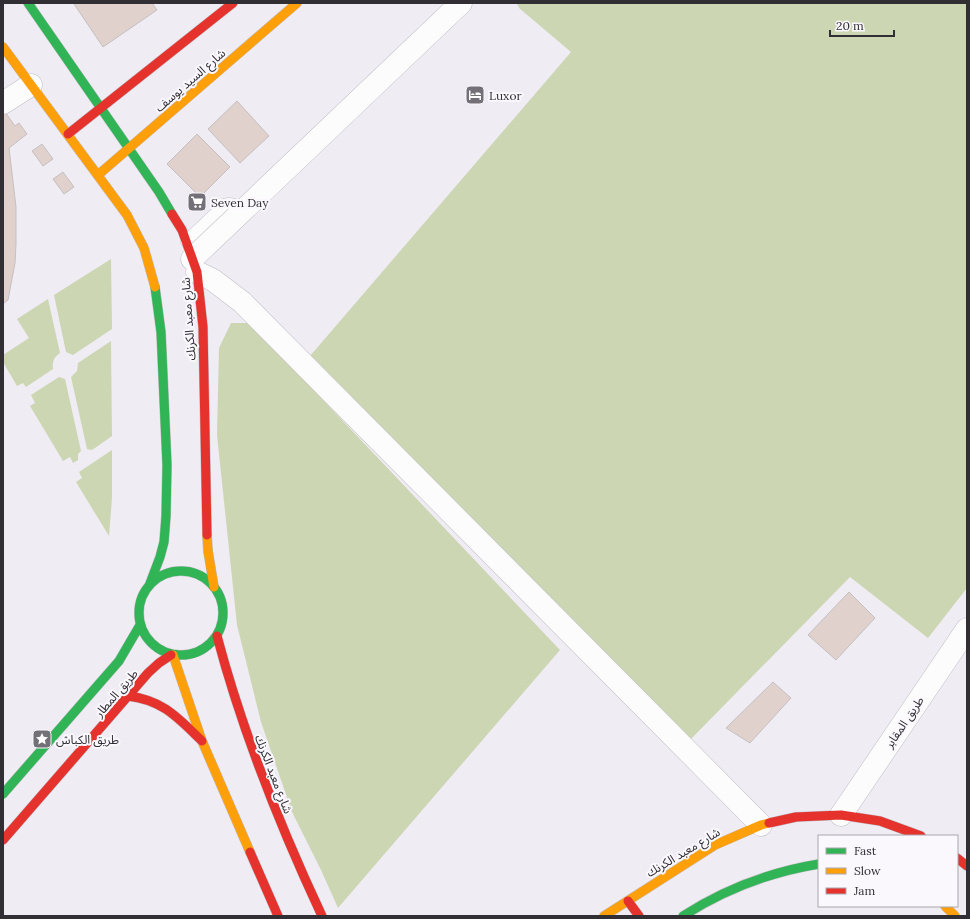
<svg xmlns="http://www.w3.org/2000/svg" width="970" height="919" viewBox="0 0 970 919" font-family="Lora,'Noto Sans Arabic',serif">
<rect width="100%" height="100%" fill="#efecf4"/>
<path fill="#cdd6b3" d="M517,3H967V588L928,638L850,577L690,740L304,363L571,52L519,8Z
M111,259L112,329L73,355L66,352L54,295Z
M48,299L60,353C54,357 52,362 53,369L26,387L23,383L17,386L3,362V355L29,338L17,319Z
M231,323H250L560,650L338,908L321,870L292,812L261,722L237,625L217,435L219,348Z
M111,341L112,436L92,450L87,449L71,377L77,371L78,363Z
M59,377L65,379L81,451L78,454V460L73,463L70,457L63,461L30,406L35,403L31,395Z
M112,450V498L109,536L76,482L82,478L79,472Z"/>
<path fill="#e0d1cc" stroke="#c4c0c2" d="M76,3H152L157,10L103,47L74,4Z
M237,101L269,136L240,163L208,129Z
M3,109L15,126L19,123L27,134L9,148L16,207V244L15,263L8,300L3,304Z
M197,134L230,167L200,197L167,164Z
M42,144L53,159L43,166L32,151Z
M63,172L74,187L64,194L53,179Z
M849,592L875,618L836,660L808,635Z
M773,682L791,698L750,743L726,728Z"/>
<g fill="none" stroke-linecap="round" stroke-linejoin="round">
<defs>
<path id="lane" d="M186,241L225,204C233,202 238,205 242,213"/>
<path id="street" d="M3,103L31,85
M192,259L461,3
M197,272L213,280L242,302L761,825
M841,815L967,629"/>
<path id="fast" d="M28,3L159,192L172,214
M139 613a42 42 0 1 1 84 0a42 42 0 1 1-84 0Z
M149,586L160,557L164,542L166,516L167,465L161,332L155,287
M3,794L119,661L140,625
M683,916C725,889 770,872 819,864"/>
<path id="slow" d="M3,47L127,215L144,248L155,287
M98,175L297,3
M207,535L208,551L214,587
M173,655L202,741L250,852
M945,906L955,916
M604,916L715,845L761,825L769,823"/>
<path id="jam" d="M68,134L233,3
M172,214L182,230L197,272L203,327L207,535
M217,636C243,734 279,824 322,916
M128,696C163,700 178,718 202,741
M769,823L796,817L841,815L880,821L921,836
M3,840L148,673L159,663L171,655
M250,852L278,916
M957,858L967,866
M628,901L639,916"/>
</defs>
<use href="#lane" stroke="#c0bec4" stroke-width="12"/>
<use href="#street" stroke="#c0bec4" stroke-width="23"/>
<use href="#fast" stroke="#c0bec4" stroke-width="10"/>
<use href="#slow" stroke="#c0bec4" stroke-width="10"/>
<use href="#jam" stroke="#c0bec4" stroke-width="10"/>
<use href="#lane" stroke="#fdfcfd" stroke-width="11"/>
<use href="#street" stroke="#fdfcfd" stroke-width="22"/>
<use href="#fast" stroke="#30b455" stroke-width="9"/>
<use href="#slow" stroke="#ff9f0a" stroke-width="9"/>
<use href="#jam" stroke="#e5322d" stroke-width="9"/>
</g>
<defs>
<symbol id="hotel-square" viewBox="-11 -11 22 22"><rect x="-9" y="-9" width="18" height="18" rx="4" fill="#747077" stroke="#faf7fd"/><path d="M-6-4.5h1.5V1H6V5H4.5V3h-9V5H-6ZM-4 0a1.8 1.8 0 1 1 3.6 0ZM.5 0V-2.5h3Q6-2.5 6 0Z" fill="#fff"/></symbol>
<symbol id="supermarket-square" viewBox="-11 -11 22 22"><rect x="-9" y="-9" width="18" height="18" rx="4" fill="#747077" stroke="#faf7fd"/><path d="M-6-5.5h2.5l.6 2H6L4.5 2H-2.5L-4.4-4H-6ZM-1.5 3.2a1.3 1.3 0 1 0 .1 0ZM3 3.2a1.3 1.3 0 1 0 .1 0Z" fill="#fff"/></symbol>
<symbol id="sight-square" viewBox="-11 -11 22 22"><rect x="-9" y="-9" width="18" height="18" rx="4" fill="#747077" stroke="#faf7fd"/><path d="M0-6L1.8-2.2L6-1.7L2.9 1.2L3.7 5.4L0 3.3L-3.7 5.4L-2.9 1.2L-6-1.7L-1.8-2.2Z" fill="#fff"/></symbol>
</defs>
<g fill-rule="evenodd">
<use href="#hotel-square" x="464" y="84" width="22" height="22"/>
<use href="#supermarket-square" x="186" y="191" width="22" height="22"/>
<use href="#sight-square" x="31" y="728" width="22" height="22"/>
</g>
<g text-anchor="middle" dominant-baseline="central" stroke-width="4" stroke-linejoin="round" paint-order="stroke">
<g font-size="12" fill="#312e34" stroke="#faf7fd">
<text transform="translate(190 80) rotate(-41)">شارع السيد يوسف</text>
<text transform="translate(188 319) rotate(-94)">شارع معبد الكرنك</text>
<text transform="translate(116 693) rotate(-49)">طريق المطار</text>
<text transform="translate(904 722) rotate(-56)">طريق المقابر</text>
<text transform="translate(274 774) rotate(69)">شارع معبد الكرنك</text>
<text transform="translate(683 852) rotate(-31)">شارع معبد الكرنك</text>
</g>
<g font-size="12" fill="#312e34" stroke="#faf7fd" text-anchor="start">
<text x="489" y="95">Luxor</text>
<text x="211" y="202">Seven Day</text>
<text x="56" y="739">طريق الكباش</text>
</g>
</g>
<rect width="970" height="919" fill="none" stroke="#312e34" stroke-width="8"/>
<rect x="818" y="835" width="140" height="72" fill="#faf7fd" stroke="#aaa7ad"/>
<rect x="826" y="848" width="20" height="6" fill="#30b455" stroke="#aaa7ad"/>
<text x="854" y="855" font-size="12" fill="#312e34">Fast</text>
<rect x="826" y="868" width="20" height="6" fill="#ff9f0a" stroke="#aaa7ad"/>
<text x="854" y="875" font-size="12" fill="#312e34">Slow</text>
<rect x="826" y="888" width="20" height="6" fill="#e5322d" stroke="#aaa7ad"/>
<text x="854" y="895" font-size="12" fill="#312e34">Jam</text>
<path d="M830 30v6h64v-6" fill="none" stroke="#312e34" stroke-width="2"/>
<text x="836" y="30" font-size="12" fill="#312e34" stroke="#faf7fd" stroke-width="3" paint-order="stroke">20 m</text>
</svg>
